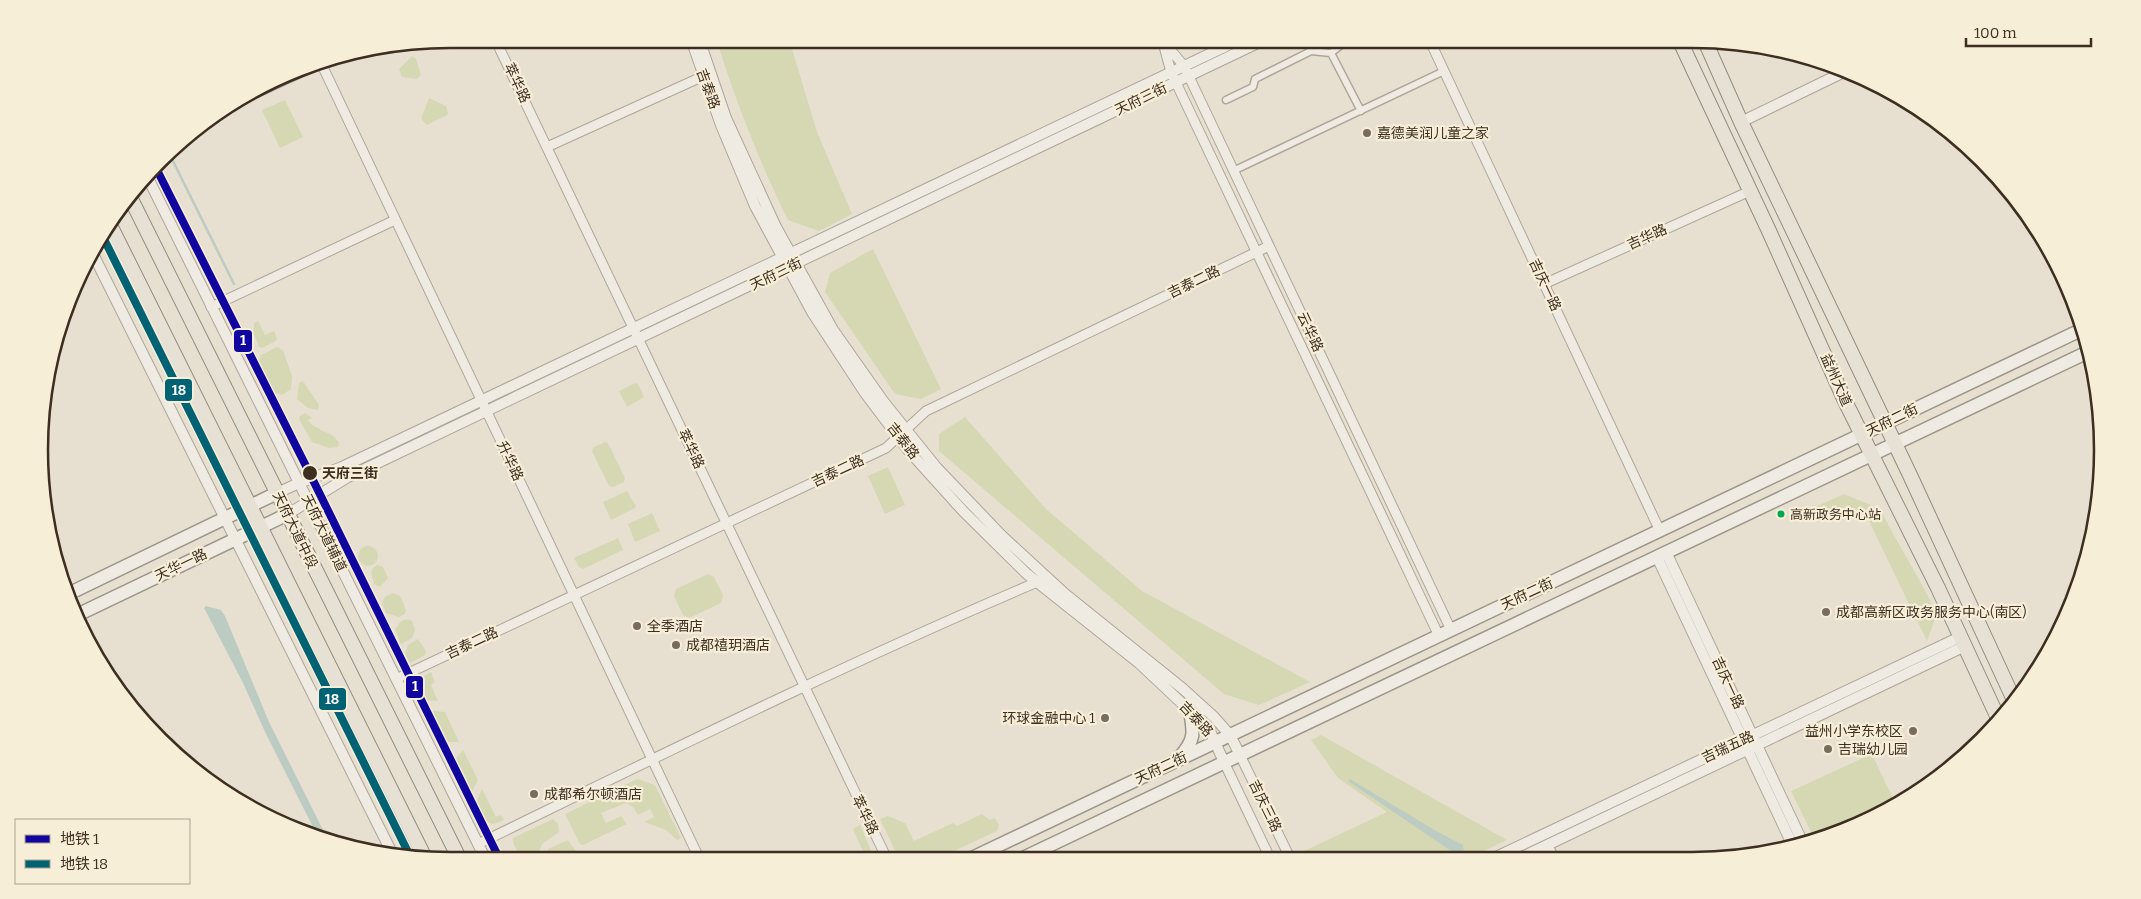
<svg xmlns="http://www.w3.org/2000/svg" width="2141" height="899" viewBox="0 0 2141 899" font-family="Bitter,'Noto Sans SC',serif">
<rect width="100%" height="100%" fill="#e7e0d1"/>
<path fill="#d6d7b3" d="M716,39H789L817,132L852,214L819,231L788,220C759,161 736,102 716,39Z
M412,56L416,59L421,75L417,79L402,77L399,69Z
M429,98L446,106L448,113L447,115L427,125L422,120V116Z
M285,100L303,137L280,148L262,110Z
M873,249L941,389L921,399L895,394L825,292L830,273Z
M258,321L265,335L274,331L277,339L276,341L262,348L259,347L254,334V323Z
M277,347L283,350L292,376L291,389L282,395L275,393L259,362L261,355Z
M303,381L319,405L318,410L308,408L297,399L299,383Z
M635,383L638,384L644,397L627,407L619,391Z
M305,413L312,418L308,420C316,432 332,430 339,443L338,447L329,448L312,442L299,419L300,416Z
M965,417L1046,509L1142,591L1310,682L1259,705L1224,694L939,451V434Z
M605,442L608,443L625,478L624,482L613,487L609,486L592,451L594,447Z
M888,467L905,505L885,514L868,476Z
M627,491L636,506L635,508L611,520L603,502Z
M1844,494L1880,509C1898,545 1920,578 1937,614L1927,641L1868,519L1815,507Z
M652,513L660,531L635,542L628,524Z
M618,538L623,550L583,569L579,567L574,558Z
M358 556a10 10 0 1 1 20 0a10 10 0 1 1-20 0Z
M377,565L383,567L388,578L380,587L374,584L371,572L373,568Z
M708,574L714,577L723,595L721,603L689,618L683,615L674,596L676,589Z
M393,593L400,596L406,610L405,614L399,617L386,613L382,603L385,597Z
M406,619L412,621L415,630L412,638L401,644L395,630L400,622Z
M418,639L426,651L425,655L410,663L405,654L408,645Z
M431,672L435,682L431,685L438,701L424,700L419,693L425,690L420,678Z
M433,711L445,712L459,742H444L430,716V714Z
M1321,735L1507,840L1471,857L1305,858L1302,852L1387,812L1338,778L1311,740Z
M463,750L478,780L471,793L468,792L455,765V760Z
M1872,754L1894,801L1849,829L1814,838L1791,791Z
M637,779L655,785L681,838L677,840L666,830L644,822L654,817L650,809L638,815L633,807L626,803L601,813L606,823L621,816L627,824L583,845L580,844L565,814Z
M482,789L496,817L501,815L504,820L493,824L482,820L475,805Z
M982,814L990,820L995,818L999,825L997,831L937,859H899L880,819L888,816L905,823L914,841L953,823L957,826Z
M553,819L558,824L559,832L542,844L539,853L541,860H522L514,845L513,838Z
M860,825L873,855L866,858L853,829Z
M568,840L576,851L574,856L564,860H549L547,855L548,849Z"/>
<path fill="#bcccc2" d="M206,606L221,610L225,616L269,722L328,840L319,839L266,734L243,683L204,608Z
M1350,779L1436,831L1463,845L1464,850L1455,853L1451,851L1348,781Z"/>
<g fill="none" stroke-linecap="round" stroke-linejoin="round">
<path stroke="#bcccc2" stroke-width="2.5" d="M169,153L234,284"/>
<path stroke="#c5bcae" stroke-width="10" stroke-dasharray="10 5" stroke-linecap="butt" d="M1758,760L1797,843"/>
<defs>
<path id="pedestrian" d="M1331,53L1349,39
M1226,100L1253,87L1255,79L1311,51L1331,53L1361,111
M1233,171L1444,71"/>
<path id="minor" d="M495,39L887,859
M1162,39L1171,72L1189,110L1439,636
M1429,39L1660,531
M1164,42L1184,66L1451,630
M321,63L700,860
M228,106L332,58
M547,147L708,74
M1544,284L1750,191
M211,307L395,220
M396,679L886,448L926,411L1269,246
M1240,755L1290,858
M1224,762L1270,858
M478,844C665,753 851,661 1042,580"/>
<path id="tertiary" d="M691,39L721,125L755,206L812,312L865,393L908,450L964,512L1027,574L1139,663L1190,711L1210,731L1224,762
M699,39L726,118L776,227L833,330L883,401L936,467L1002,536L1065,594L1182,688L1214,717L1230,735L1240,755
M1741,122L1846,71
M148,178L486,860
M91,250L391,851
M277,493L299,483L342,467L1241,39
M288,514L348,477L1266,39
M1666,552L1802,841
M1657,557L1792,844
M1547,845L1553,857
M1496,857L1960,637
M1522,857L1965,646"/>
<path id="secondary" d="M66,595L277,493
M75,616L288,514
M1180,757C1195,740 1194,733 1190,711
M970,859L2083,329
M1021,859L2090,351"/>
<path id="primary" d="M1679,39L1769,231L1845,401L1938,588L1998,718
M1705,41L1741,122L1909,473L2014,700
M131,199L460,860
M110,225L424,856"/>
</defs>
<use href="#pedestrian" stroke="#ada599" stroke-width="9"/>
<use href="#minor" stroke="#ada599" stroke-width="11"/>
<use href="#tertiary" stroke="#ada599" stroke-width="12"/>
<use href="#secondary" stroke="#9c958a" stroke-width="15"/>
<use href="#primary" stroke="#928b80" stroke-width="16"/>
<use href="#pedestrian" stroke="#efebe3" stroke-width="6"/>
<use href="#minor" stroke="#efebe3" stroke-width="9"/>
<use href="#tertiary" stroke="#efebe3" stroke-width="10"/>
<use href="#secondary" stroke="#efebe3" stroke-width="12"/>
<use href="#primary" stroke="#e6e1d4" stroke-width="14"/>
<defs>
<path id="metro-1" d="M156,168L309,472L500,860"/>
<path id="metro-2" d="M102,235L409,854"/>
</defs>
<use href="#metro-1" stroke="#f7eed8" stroke-width="11"/>
<use href="#metro-2" stroke="#f7eed8" stroke-width="11"/>
<use href="#metro-1" stroke="#10069f" stroke-width="8"/>
<use href="#metro-2" stroke="#006272" stroke-width="8"/>
</g>
<g fill="#786c5e" stroke="#f7eed8" stroke-width="2">
<circle cx="1367" cy="133" r="5"/>
<circle cx="1826" cy="612" r="5"/>
<circle cx="637" cy="626" r="5"/>
<circle cx="676" cy="645" r="5"/>
<circle cx="1105" cy="718" r="5"/>
<circle cx="1913" cy="731" r="5"/>
<circle cx="1828" cy="749" r="5"/>
<circle cx="534" cy="794" r="5"/>
</g>
<circle fill="#3d2e20" stroke="#f7eed8" stroke-width="2" cx="310" cy="473" r="8"/>
<circle fill="#00a651" stroke="#f7eed8" stroke-width="2" cx="1781" cy="514" r="4.5"/>
<g text-anchor="middle" dominant-baseline="central" stroke-width="4.5" stroke-linejoin="round" paint-order="stroke">
<g font-size="13" fill="#3d2e20" stroke="#f7eed8" text-anchor="start">
<text x="1790" y="514">高新政务中心站</text>
</g>
<g font-size="14" fill="#3d2e20" stroke="#f7eed8">
<text transform="translate(517 83) rotate(65)">萃华路</text>
<text transform="translate(708 89) rotate(70)">吉泰路</text>
<text transform="translate(1141 99) rotate(-26)">天府三街</text>
<text transform="translate(1647 237) rotate(-24)">吉华路</text>
<text transform="translate(776 274) rotate(-26)">天府三街</text>
<text transform="translate(1194 282) rotate(-26)">吉泰二路</text>
<text transform="translate(1545 285) rotate(65)">吉庆一路</text>
<text transform="translate(1310 332) rotate(65)">云华路</text>
<text transform="translate(1836 380) rotate(66)">益州大道</text>
<text transform="translate(1892 420) rotate(-26)">天府二街</text>
<text transform="translate(903 441) rotate(52)">吉泰路</text>
<text transform="translate(691 449) rotate(65)">萃华路</text>
<text transform="translate(510 461) rotate(65)">升华路</text>
<text transform="translate(838 471) rotate(-25)">吉泰二路</text>
<text transform="translate(295 530) rotate(64)">天府大道中段</text>
<text transform="translate(324 533) rotate(64)">天府大道辅道</text>
<text transform="translate(181 565) rotate(-26)">天华一路</text>
<text transform="translate(1527 594) rotate(-25)">天府二街</text>
<text transform="translate(472 643) rotate(-25)">吉泰二路</text>
<text transform="translate(1728 683) rotate(65)">吉庆一路</text>
<text transform="translate(1196 719) rotate(47)">吉泰路</text>
<text transform="translate(1728 747) rotate(-25)">吉瑞五路</text>
<text transform="translate(1161 768) rotate(-25)">天府二街</text>
<text transform="translate(1265 806) rotate(64)">吉庆三路</text>
<text transform="translate(865 815) rotate(64)">萃华路</text>
</g>
<g font-size="14" fill="#3d2e20" stroke="#f7eed8" text-anchor="start">
<text x="1377" y="133">嘉德美润儿童之家</text>
<text x="1836" y="612">成都高新区政务服务中心(南区)</text>
<text x="647" y="626">全季酒店</text>
<text x="686" y="645">成都禧玥酒店</text>
<text x="1095" y="718" text-anchor="end">环球金融中心 1</text>
<text x="1903" y="731" text-anchor="end">益州小学东校区</text>
<text x="1838" y="749">吉瑞幼儿园</text>
<text x="544" y="794">成都希尔顿酒店</text>
</g>
<g font-size="14" font-weight="bold" fill="#3d2e20" stroke="#f7eed8" text-anchor="start">
<text x="322" y="473">天府三街</text>
</g>
</g>
<path d="M0 0H2141V899H0ZM450 48H1692A402 402 0 0 1 2094 450V450A402 402 0 0 1 1692 852H450A402 402 0 0 1 48 450V450A402 402 0 0 1 450 48Z" fill="#f7eed8" fill-rule="evenodd"/>
<path fill="none" stroke="#3d2e20" stroke-width="2.5" d="M450 48H1692A402 402 0 0 1 2094 450V450A402 402 0 0 1 1692 852H450A402 402 0 0 1 48 450V450A402 402 0 0 1 450 48Z"/>
<g stroke="#f7eed8" stroke-width="2">
<rect x="233" y="329" width="20" height="24" rx="5" fill="#10069f"/>
<rect x="164" y="378" width="29" height="24" rx="5" fill="#006272"/>
<rect x="405" y="675" width="19" height="24" rx="5" fill="#10069f"/>
<rect x="318" y="687" width="29" height="24" rx="5" fill="#006272"/>
</g>
<g font-size="14" text-anchor="middle" font-weight="bold" fill="#fff">
<text x="243" y="345">1</text>
<text x="179" y="395">18</text>
<text x="415" y="691">1</text>
<text x="332" y="704">18</text>
</g>
<rect x="15" y="819" width="175" height="65" fill="#f7eed8" stroke="#ada18e"/>
<rect x="25" y="835" width="25" height="8" fill="#10069f" stroke="#ada18e"/>
<text x="60" y="844" font-size="15" fill="#3d2e20">地铁 1</text>
<rect x="25" y="860" width="25" height="8" fill="#006272" stroke="#ada18e"/>
<text x="60" y="869" font-size="15" fill="#3d2e20">地铁 18</text>
<path d="M1966 38v8h125v-8" fill="none" stroke="#3d2e20" stroke-width="2.5"/>
<text x="1974" y="38" font-size="15" fill="#3d2e20" stroke="#f7eed8" stroke-width="4" paint-order="stroke">100 m</text>
</svg>
